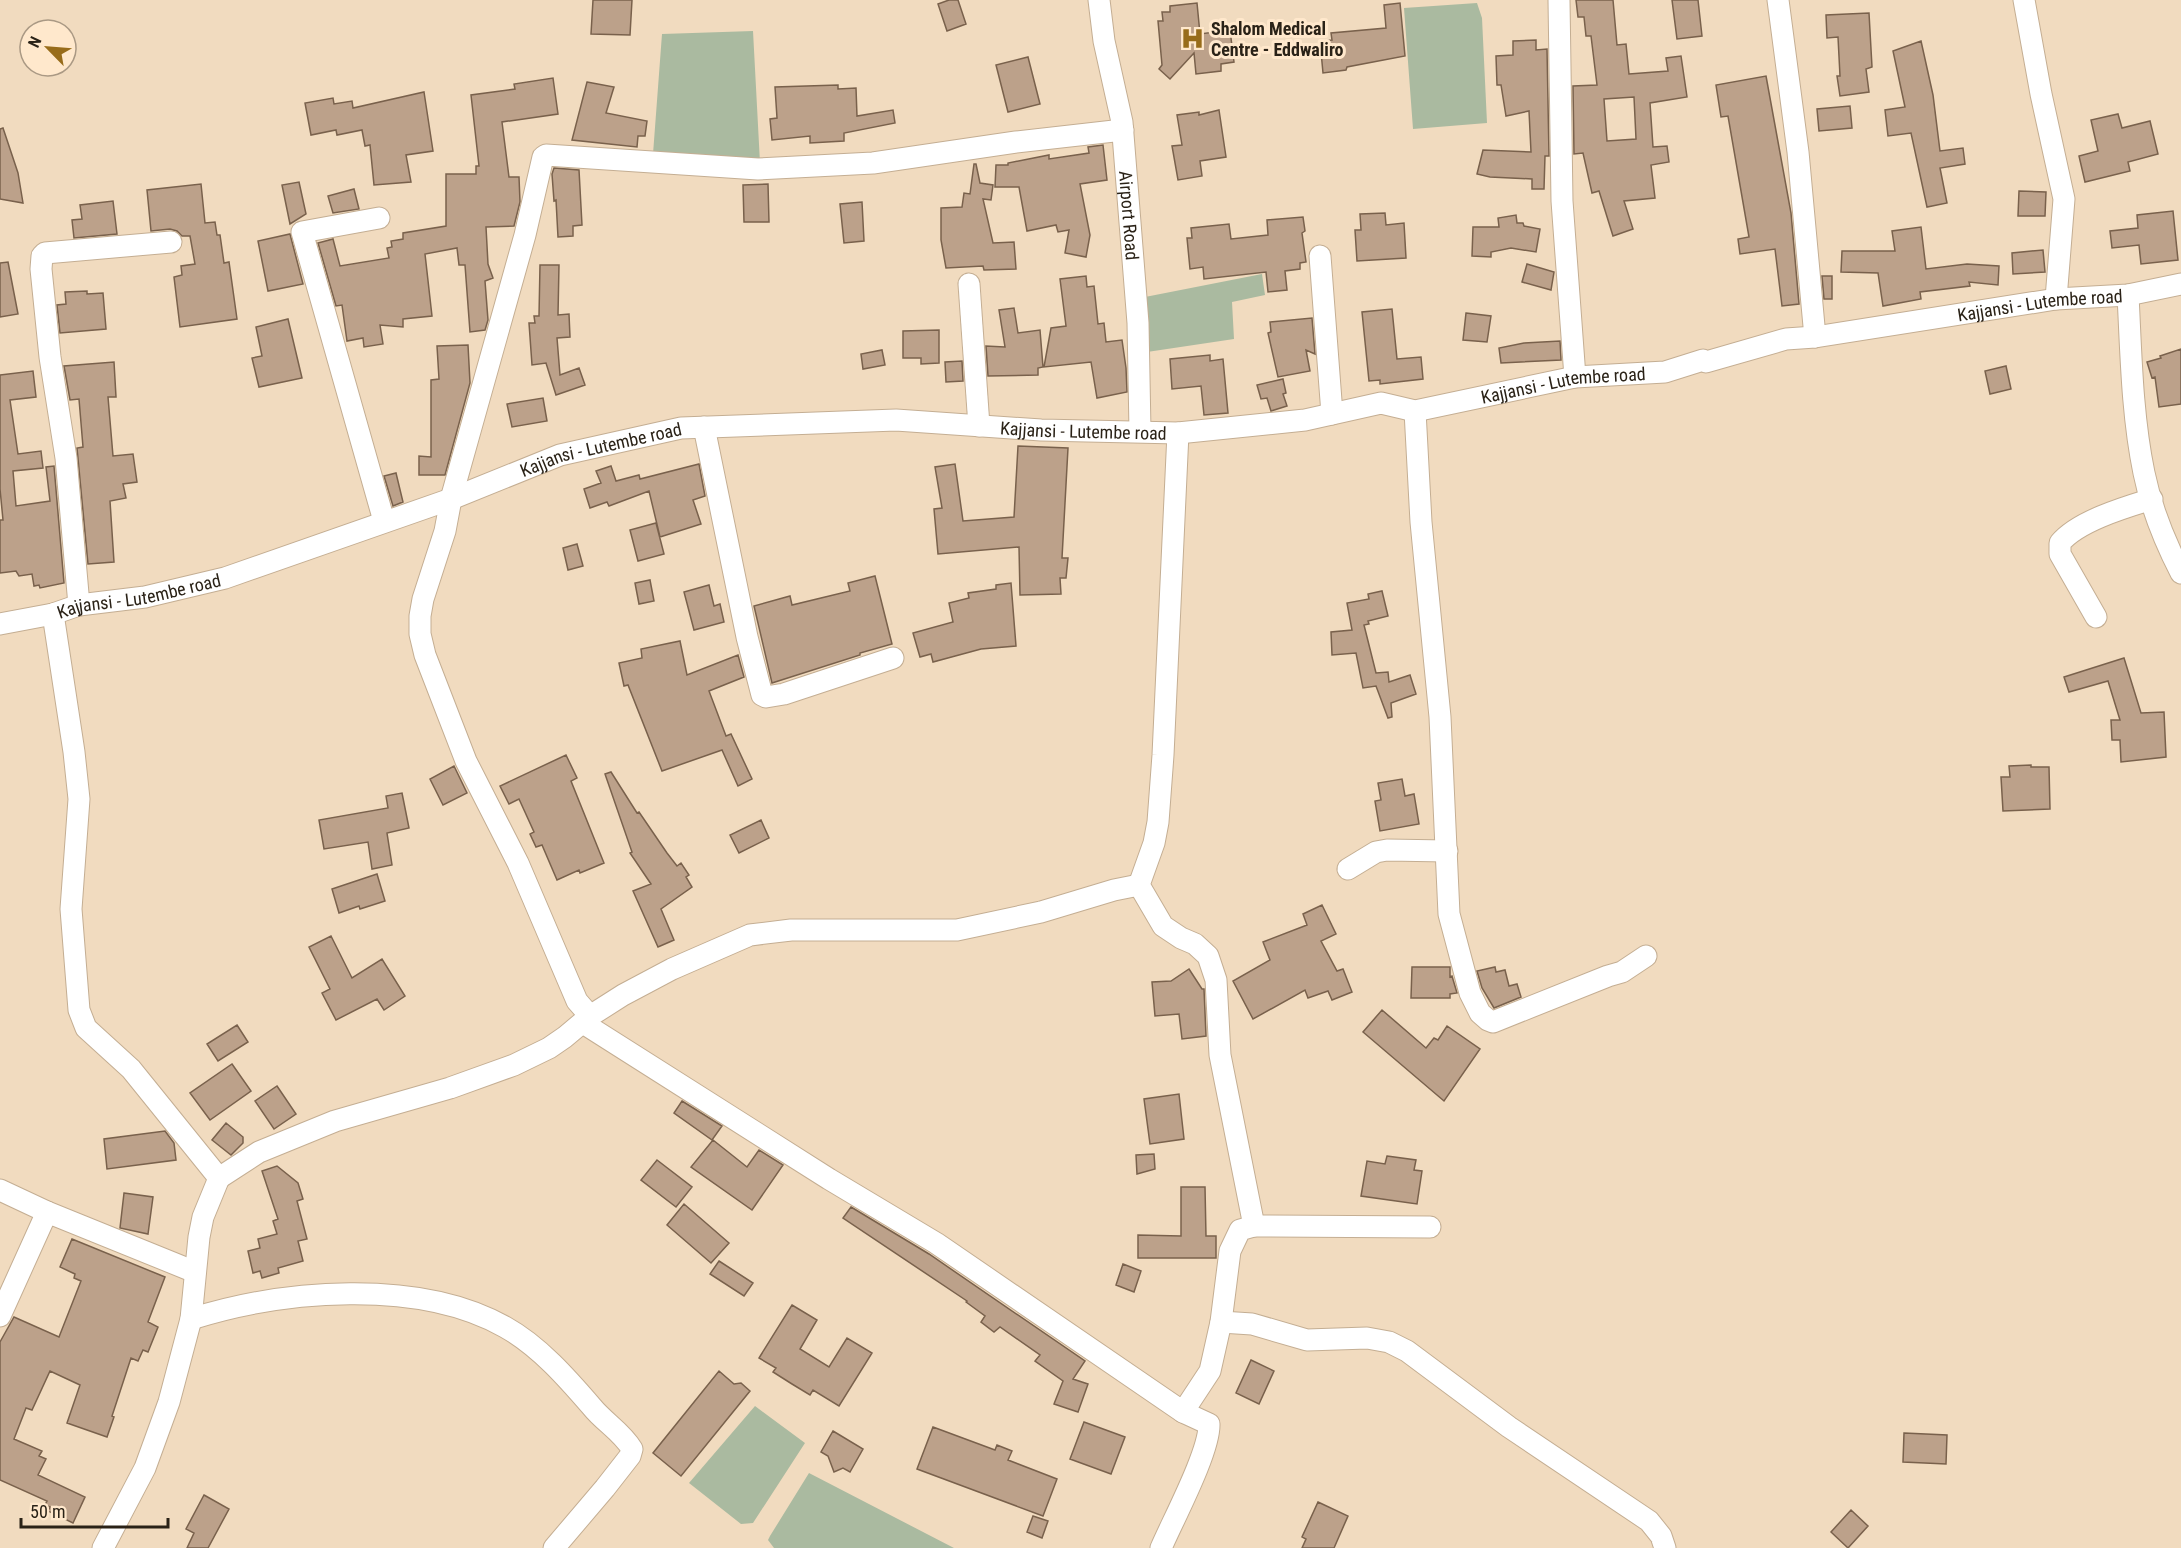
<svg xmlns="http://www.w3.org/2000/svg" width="2181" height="1548" viewBox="0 0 2181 1548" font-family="'Roboto Condensed',sans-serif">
<rect width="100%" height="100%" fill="#f1dbbf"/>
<path fill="#aabaa0" d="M1477,3L1482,18L1487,123L1413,129L1404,8Z
M753,31L760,163L653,154L662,34Z
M1262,274L1265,295L1232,302L1234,339L1147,352L1145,297Z
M755,1406L805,1443L753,1523L741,1524L689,1483Z
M809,1473L954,1548H774L768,1540L770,1536Z"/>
<path fill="#bca18a" stroke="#79614c" stroke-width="1.5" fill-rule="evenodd" d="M593,0H632L630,35L591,34Z
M949,0H958L966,24L947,31L938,4Z
M1576,0H1613L1617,45L1626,44L1629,74L1668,71L1666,58L1681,56L1687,97L1650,103L1653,147L1667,146L1669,162L1651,165L1655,198L1624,201L1633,229L1613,236L1599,191L1592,193L1583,153L1574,154L1573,86L1597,85L1591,36H1586L1584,17H1578ZM1634,97L1636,139L1607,141L1604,99Z
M1672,0H1698L1702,36L1677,39Z
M1197,3L1200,34L1230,30L1234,62L1221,64V71L1196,74L1194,53L1170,79L1159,69L1162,65L1158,21H1163L1162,12H1170V6Z
M1400,3L1405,56L1347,67L1346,70L1323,73L1320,41L1332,40L1331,33L1386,28L1384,5Z
M1869,13L1872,67L1866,69L1869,92L1840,96L1837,76H1840L1838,37L1827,38L1826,15Z
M1536,40V50L1547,49L1549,156H1545L1544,189H1532V179L1490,177L1477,174L1483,150L1531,152L1529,111L1506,116L1501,85H1497L1496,56L1513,55V41Z
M1921,41L1933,95L1940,151L1963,148L1965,164L1940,168L1947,203L1927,207L1911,133L1888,136L1885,110L1905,107L1893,51Z
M1028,57L1040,104L1008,112L996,65Z
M1766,76L1791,213L1799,304L1782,306L1775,249L1740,254L1738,239L1749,237L1728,116L1721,117L1716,85Z
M553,78L558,114L502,122L509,177H519L520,202L514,226L486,227L488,264L493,278L485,281L488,320L485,330L470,332L465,265H459L457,248L425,254L432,316L403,319V327L380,325L383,344L364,347L363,338L347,341L342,305L336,306L318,243L333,239L340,266L389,258L387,248L392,247L391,241L403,239V233L446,226V174H476V166H479L471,95L515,89L514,84Z
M587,82L614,87L606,113L647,121L645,136H638L637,147L572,140Z
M838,85V89L856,88L857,116L893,110L895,123L844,133V141L810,143V136L772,140L770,119L777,118L775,87Z
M424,92L433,151L406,155L411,182L374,185L370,145L365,146L362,130L337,135L336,130L311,135L305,103L333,98L334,104L352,101L353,108Z
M1850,106L1852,128L1819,131L1817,109Z
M1219,110L1226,157L1200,161L1202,176L1178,180L1172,146L1182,145L1177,115L1199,112V115Z
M2118,114L2122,128L2150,121L2158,154L2128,162L2130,171L2085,182L2079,156L2098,151L2091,120Z
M3,128L18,173L23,203L0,199V129Z
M1103,145L1107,180L1080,184L1090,235L1086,257L1065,253L1069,230L1058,232L1056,225L1027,231L1019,187H995L996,165H1008V163L1049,155V159L1089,153L1088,147Z
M974,164H976L980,183L993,185L991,200L983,199L993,243L1014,242L1016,269L984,270L983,266L946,268L941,240V208L962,207L964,193L970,194Z
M554,168L579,170L582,225L573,226V236L558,237L556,200L554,201L552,174Z
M299,182L306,214L290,224L282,185Z
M201,184L205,223L215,222L217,235H220L224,263L229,262L237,319L180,327L174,277L182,275L181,266L195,264L190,236H182L177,231L170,229L151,231L147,190Z
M768,184L769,222H744L743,185Z
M354,189L359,209L333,213L328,196Z
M2019,191L2046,192L2045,216H2018Z
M113,201L117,234L74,238L72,220L82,219L80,205Z
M862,202L864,241L844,243L840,204Z
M2173,211L2178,260L2141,264L2139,245L2112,248L2110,231L2138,228L2137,215Z
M1385,213L1386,225L1404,223L1406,258L1357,261L1355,230H1361L1360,214Z
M1516,215L1517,223H1523L1524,226L1540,229L1536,252L1511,248L1491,252V257L1472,256L1473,227H1499L1498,218Z
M1303,217L1305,231L1302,233L1306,262L1300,263V269L1285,271L1287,290L1268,292L1266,272L1204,279L1203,267L1190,269L1187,238H1192L1191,228L1229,224L1231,239L1268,235L1267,220Z
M1921,227L1926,269L1967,264L1999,266L1998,285L1969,282L1970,286L1920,292L1921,299L1883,306L1878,273L1841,272L1842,251H1895L1892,231Z
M290,234L303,284L268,291L258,241Z
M2043,250L2045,272L2013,274L2012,253Z
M8,262L18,314L0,317V263Z
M1527,264L1554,272L1551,290L1522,282Z
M540,265H559L558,315L569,314L570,337L557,338L560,375L579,368L585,385L556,395L546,363L532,365L529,323H535L534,316H539Z
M1086,276L1087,287L1094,286L1098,324L1104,323L1106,342L1122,340L1126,368L1127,392L1097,398L1091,362L1044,367L1051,328L1066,326L1060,279Z
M1822,276H1832V299H1824Z
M87,291V294L103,293L106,329L60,333L57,305L66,304L65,292Z
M1014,308L1018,333L1040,330L1043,367L1038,368V375L988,376L986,346L1005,347L999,310Z
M1392,309L1397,359L1421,357L1423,379L1380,384V380L1369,381L1362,312Z
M1466,313L1491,316L1487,342L1463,340Z
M1312,318L1315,354L1306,350L1310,371L1278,377L1268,333L1271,332L1270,322Z
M288,319L302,378L259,387L252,358L262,356L256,327Z
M939,330V363L921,364V358H903V331Z
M1560,341L1561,360L1501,363L1499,348L1524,343Z
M468,345L470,383L445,475H419V456L431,457V380L439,379L437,346Z
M2181,349V404L2159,407L2155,377L2152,378L2147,362L2161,358L2160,356Z
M882,350L885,365L863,369L861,354Z
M1210,355V361L1223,359L1228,413L1204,415L1201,386L1172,389L1170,359Z
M962,361L963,381L946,382L945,362Z
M114,362L116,397H108L113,456L133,454L137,482L123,484L126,498L110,501L114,562L88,564L77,448L83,447L79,399L70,400L64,366Z
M2006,366L2011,389L1990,394L1985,371Z
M33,371L36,397L10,400L18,454L41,451L43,468L13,471L16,506L50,501L46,467L54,466L64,583L40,588L39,585L34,586L32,574L19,576L16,571L0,573V520H3L0,489V375Z
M1283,379L1286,393L1283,394L1287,406L1271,411L1267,398L1261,399L1257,385Z
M543,398L547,421L512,427L507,404Z
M1018,446L1068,448L1062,558H1068L1066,578H1060L1061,594L1020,595L1019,547L938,554L934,509L942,508L935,467L955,464L963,521L1014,517Z
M699,464L705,496L693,500L701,524L660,537L649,491L609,506L607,502L590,508L584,489L601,483L596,471L611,466L616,481L639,475L640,479Z
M396,473L403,502L393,506L384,476Z
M656,523L664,554L638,561L630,530Z
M577,544L583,566L568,570L563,548Z
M875,576L892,644L860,653V655L772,683L754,606L790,596L792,605L850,591L848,583Z
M650,580L654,601L639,604L635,583Z
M1011,583L1016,646L981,649L933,662L931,654L920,657L913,633L953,622L949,603L969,598L968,593L996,589V585Z
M709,585L714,606L720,604L724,622L694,630L684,592Z
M1382,591L1388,616L1368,621L1369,624L1364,625L1376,673L1388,672L1389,682L1410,675L1416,694L1391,703L1392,717L1388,718L1376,686L1363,688L1356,653L1332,655L1331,632L1352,630L1347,603L1369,599L1368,594Z
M680,641L687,675L738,655L744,677L709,691L726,736L731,734L752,779L738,786L722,750L662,771L628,685L624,686L619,663L642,658L641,649Z
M2124,658L2141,713L2164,712L2166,757L2121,762L2120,740H2112L2111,720H2120L2108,681L2069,692L2064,677Z
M566,755L577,778L571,781L604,863L580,873L579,870L557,880L542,845L536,847L530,834L534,832L519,799L509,804L500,786Z
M2031,765V767H2049L2050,809L2003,811L2001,777H2010L2009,766Z
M454,766L467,793L443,805L430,779Z
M611,772L637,813L639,812L667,853L677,866L681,863L689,875L686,877L692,887L661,909L674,940L658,947L633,891L651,884L630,853L632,852L605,774Z
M1402,779L1405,796L1414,794L1419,824L1380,831L1375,801L1381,800L1378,783Z
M402,793L409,828L387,833L392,865L372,869L368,842L324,849L319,820L388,808L386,796Z
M761,820L769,838L739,853L730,835Z
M377,874L385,901L360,909L359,906L339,913L332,889Z
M1322,905L1336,934L1321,941L1337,971L1343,969L1352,992L1332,1000L1328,991L1308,998L1305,990L1253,1019L1233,981L1270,960L1263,942L1307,925L1303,914Z
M331,936L352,978L382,959L405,996L384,1010L377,999L336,1020L322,993L330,989L309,947Z
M1412,967H1450V977L1452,976L1457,993L1450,994V998H1411Z
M1495,967L1496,972L1505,970L1509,986L1517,984L1521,997L1494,1008L1482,988L1477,971Z
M1189,969L1202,989H1204L1206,1036L1182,1039L1179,1014L1155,1016L1152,982L1171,981Z
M1382,1010L1426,1048L1434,1038L1438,1040L1447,1026L1480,1049L1444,1101L1363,1032Z
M237,1025L248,1042L218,1061L207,1044Z
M232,1064L251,1091L210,1120L190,1093Z
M277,1086L296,1114L274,1129L255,1101Z
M1179,1094L1184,1139L1150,1144L1144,1099Z
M682,1101L722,1126L712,1140L674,1113Z
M226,1123L243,1137V1143L231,1155L212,1140Z
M165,1131L174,1143L176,1160L107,1169L104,1139Z
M713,1140L747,1167L759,1150L783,1165L752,1210L691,1167Z
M1154,1154L1155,1169L1137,1174L1136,1155Z
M1387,1156L1416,1160L1414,1170L1422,1171L1417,1204L1361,1196L1367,1161L1385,1164Z
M657,1160L692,1187L676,1207L641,1180Z
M277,1166L298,1183L303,1199L297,1201L307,1239L298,1241L303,1261L278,1268L279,1273L262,1278L260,1271L253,1273L248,1251L260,1248L258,1239L277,1234L273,1221L278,1219L262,1171Z
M1181,1187H1205L1206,1236H1216V1258H1138V1235L1181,1236Z
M124,1193L153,1197L148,1234L120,1228Z
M684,1204L729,1243L711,1263L667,1225Z
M851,1207L929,1254L1085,1361L1073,1379L1088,1384L1078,1412L1054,1404L1063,1381L1035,1361L1040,1355L1000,1327L994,1332L981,1322L985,1316L966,1302L967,1301L843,1218Z
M72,1239L165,1277L148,1322L158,1327L148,1352L143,1350L138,1361L131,1358L112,1416L114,1417L107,1437L67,1423L80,1385L50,1371L32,1410L26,1408L14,1439L42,1451L39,1456L46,1459L38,1475L85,1497L73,1523L48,1511L50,1507L45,1505L47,1501L0,1480V1342L14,1317L59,1337L81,1281L74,1278L75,1274L60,1267Z
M719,1261L753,1283L744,1296L710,1274Z
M1123,1264L1141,1271L1134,1292L1116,1285Z
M792,1305L817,1320L800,1349L829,1367L847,1338L872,1353L839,1406L813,1390L810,1395L792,1384L773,1372L776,1368L759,1358Z
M1251,1360L1274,1371L1259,1404L1236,1393Z
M719,1371L734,1384L741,1383L750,1391L681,1476L653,1453Z
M1084,1422L1125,1437L1111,1474L1070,1459Z
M933,1427L995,1450L997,1445L1012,1451L1008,1460L1057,1479L1043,1516L917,1469Z
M833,1431L863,1449L850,1472L843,1468L834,1472L828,1456L821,1452Z
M1904,1433L1947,1435L1946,1464L1903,1462Z
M204,1495L229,1509L208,1548H187L194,1533L186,1529Z
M1318,1502L1348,1516L1334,1548H1302L1306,1539L1302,1537Z
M1851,1510L1868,1526L1848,1548L1831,1532Z
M1033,1516L1048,1521L1042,1538L1027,1532Z"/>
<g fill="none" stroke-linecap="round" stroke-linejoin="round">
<defs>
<g id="minor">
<path id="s1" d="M1099,0L1104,41L1122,122L1138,323L1140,431"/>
<path d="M1559,0L1562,201L1575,377"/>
<path d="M1778,0L1798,152L1815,337"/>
<path d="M2024,0L2041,94L2064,199L2056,299"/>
<path d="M379,218L302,232L384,521"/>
<path d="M1320,256L1332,414"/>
<path d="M969,284L979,426"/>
<path d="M2128,295C2131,354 2132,415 2144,473C2151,507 2165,542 2181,573"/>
<path d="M1415,411L1421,522L1440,717L1449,914L1470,993L1480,1013L1488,1020L1493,1022L1608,976L1622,972L1646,956"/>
<path d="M704,427L747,637L762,695L766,697L784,694L893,658"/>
<path d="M79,605L66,458L50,357L41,269L42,256L45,253L171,242"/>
<path d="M53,614L74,752L79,799L71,909L79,1010L86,1028L131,1069L219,1178L203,1217L199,1237L191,1319L169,1402L145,1468L103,1548"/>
<path d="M2096,617L2060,554V543C2078,521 2126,507 2152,499"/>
<path id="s2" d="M0,624L53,614L79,605L145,597L225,578L451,499L560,455L681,428L896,420L1041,430L1178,433L1305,420L1381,403L1415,411L1575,377L1665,372L1703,360L1706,362L1786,339L1815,337L2056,299L2128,295L2181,284"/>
<path d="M1348,869L1376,852L1387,850L1447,851"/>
<path d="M590,1016L577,1001L518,863L466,761L425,655L420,634V616L423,599L445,531L451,499L525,235L543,157L546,155L758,169L873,163L1016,142L1123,130"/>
<path d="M583,1023L829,1179L936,1243L1183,1412L1210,1371L1221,1322L1230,1251L1240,1230L1254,1226L1220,1055L1216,980L1208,956L1195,944L1181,938L1163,926L1139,885L1154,843L1158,822L1163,755L1178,433"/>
<path d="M219,1178L259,1152L335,1121L450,1088L514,1065L549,1048L565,1037L590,1016L623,995L672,969L750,935L791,930H957L1041,912L1114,890L1139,885"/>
<path d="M0,1190L47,1212"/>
<path d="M1254,1226L1430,1227"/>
<path d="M0,1316L47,1212L195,1272"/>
<path d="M191,1319C283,1290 418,1278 505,1327C539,1346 567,1378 592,1407C604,1422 622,1432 632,1449L630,1456L605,1488L554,1548"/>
<path d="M1221,1322L1252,1324L1307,1340L1367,1338L1389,1342L1407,1351L1509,1427L1649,1521L1661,1536L1665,1548"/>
<path d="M1161,1548C1173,1520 1210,1451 1209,1424L1183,1412"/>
</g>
</defs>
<use href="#minor" stroke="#c4ae93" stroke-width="23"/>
<use href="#minor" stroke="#fff" stroke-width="21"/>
</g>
<defs>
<symbol id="hospital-bare" viewBox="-9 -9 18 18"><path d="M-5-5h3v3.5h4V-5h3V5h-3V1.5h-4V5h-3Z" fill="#986c1a" stroke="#ffe8cc" stroke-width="2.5" paint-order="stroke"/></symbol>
</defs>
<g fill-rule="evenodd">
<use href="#hospital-bare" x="1176" y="22" width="33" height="33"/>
</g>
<g text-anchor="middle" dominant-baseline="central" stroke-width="6" stroke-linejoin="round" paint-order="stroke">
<g font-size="18" font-weight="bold" fill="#2a2217" stroke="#ffe8cc" text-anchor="start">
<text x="1211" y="28">Shalom Medical<tspan x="1211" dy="21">Centre - Eddwaliro</tspan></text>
</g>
<g font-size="18" fill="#2a2217" stroke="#ffe8cc">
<text stroke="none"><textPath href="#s1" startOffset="218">Airport Road</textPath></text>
<text stroke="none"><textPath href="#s2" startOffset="2086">Kajjansi - Lutembe road</textPath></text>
<text stroke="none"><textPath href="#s2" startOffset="1600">Kajjansi - Lutembe road</textPath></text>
<text stroke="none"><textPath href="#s2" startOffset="1114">Kajjansi - Lutembe road</textPath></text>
<text stroke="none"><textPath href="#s2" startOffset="628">Kajjansi - Lutembe road</textPath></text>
<text stroke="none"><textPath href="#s2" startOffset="142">Kajjansi - Lutembe road</textPath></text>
</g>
</g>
<g transform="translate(48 48) rotate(295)"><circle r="28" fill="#ffe8cc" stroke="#aa9984" stroke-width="1.5"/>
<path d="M0-4.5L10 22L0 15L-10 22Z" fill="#986c1a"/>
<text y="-9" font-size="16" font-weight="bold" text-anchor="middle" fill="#2a2217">N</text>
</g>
<path d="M21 1518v9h147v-9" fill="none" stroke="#2a2217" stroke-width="3"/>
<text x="30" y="1518" font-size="18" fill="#2a2217" stroke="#ffe8cc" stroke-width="4.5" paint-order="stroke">50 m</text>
</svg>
